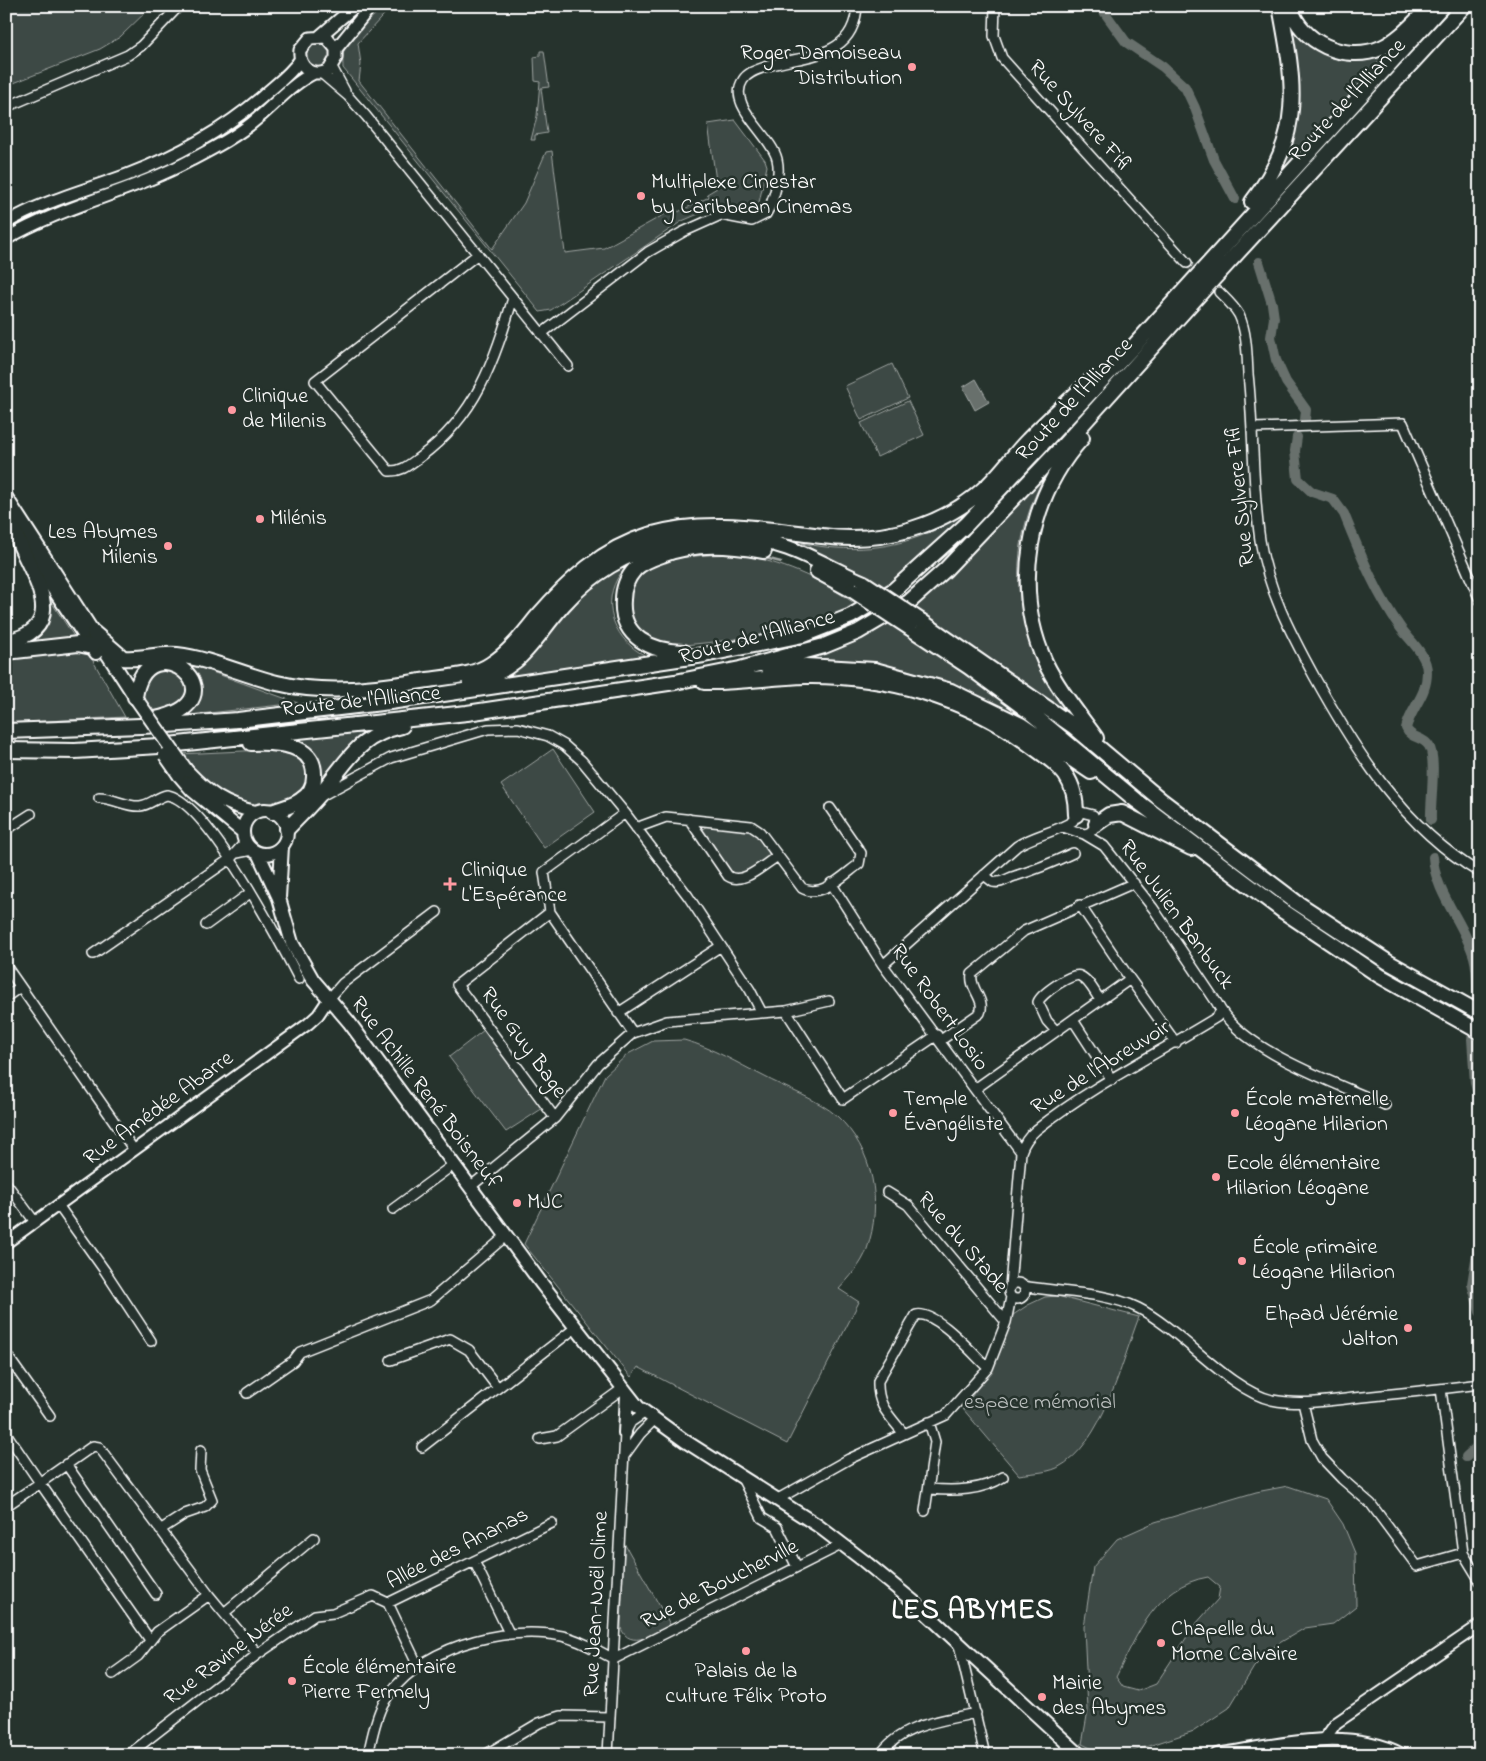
<svg xmlns="http://www.w3.org/2000/svg" width="1486" height="1761" viewBox="0 0 1486 1761" font-family="'Indie Flower',sans-serif">
<rect width="100%" height="100%" fill="#26332d"/>
<filter id="ink" filterUnits="userSpaceOnUse"><feTurbulence type="fractalNoise" baseFrequency=".02" numOctaves="2"/><feDisplacementMap in="SourceGraphic" scale="10" xChannelSelector="R" yChannelSelector="G"/><feConvolveMatrix kernelMatrix="1 2 1 2 8 2 1 2 1" color-interpolation-filters="sRGB"/></filter>
<g filter="url(#ink)">
<path fill="#3e4944" stroke="#9ea4a2" fill-rule="evenodd" d="M6,6H152L120,37L100,49L6,86Z
M384,6H392L358,43L361,64L359,81L492,249L524,203L546,152L552,151L565,253L604,248L676,208L678,212L709,197L707,194L717,188L708,124L735,120L765,160L767,166L758,207L750,212L725,205L717,206L682,221L551,310L540,312L343,68C343,62 342,53 345,48C352,30 372,20 384,6Z
M1288,17C1303,45 1327,63 1360,61C1370,60 1380,52 1390,54L1283,170L1292,131Z
M325,41L333,52L328,66L319,70L306,63L304,48L307,44Z
M540,51H544L549,87L541,88L547,133L535,135V140H531L537,116L540,82L535,81L534,57L540,56Z
M892,364L908,398L861,420L845,386Z
M908,401L924,435L877,457L861,423Z
M1038,478L1042,481C1000,564 1017,649 1073,720L910,609C958,570 999,526 1038,478Z
M973,503L976,505L916,566L882,591L802,543C847,553 893,550 935,530C949,524 961,512 973,503Z
M734,552C786,565 814,575 857,605L844,614L791,631L714,642L664,647L638,636L626,611L633,579L645,569L667,559Z
M640,557C632,564 622,570 617,579C601,609 617,641 644,655V659L495,681C539,637 581,582 640,557Z
M48,597L77,641L31,643C48,632 54,617 48,597Z
M886,621L948,660L1017,709L1077,761L1011,716L964,688L904,669L871,662L811,659L870,633Z
M66,650L88,652L125,717L6,723V658Z
M190,664C226,677 261,690 298,703L182,716L198,682Z
M157,671C170,671 180,674 187,685L183,704L153,714L141,697L143,679Z
M372,731L311,798L319,773L280,739Z
M553,749L595,812L544,848L501,785Z
M265,750L293,755L304,762C314,797 292,805 262,805C252,805 241,810 232,804C210,792 194,773 179,754Z
M708,825L753,829L769,851L768,857L740,876H733L704,836L703,829Z
M484,1030L543,1108L506,1132L449,1057Z
M684,1040C713,1048 737,1063 763,1076C785,1088 819,1100 837,1116C874,1150 883,1203 867,1249C862,1264 849,1278 839,1289L859,1302L787,1444L638,1367L631,1377L524,1244L605,1075L628,1054L653,1041Z
M1057,1296L1139,1317C1121,1363 1103,1445 1057,1468C1046,1473 1030,1473 1019,1475L963,1409L996,1361L1013,1315L1028,1305L1045,1297Z
M1288,1486L1326,1499L1343,1524L1355,1553L1356,1606L1333,1624L1305,1628L1276,1645L1254,1667L1229,1708L1194,1731L1121,1755L1099,1752L1082,1744L1088,1710L1084,1627L1093,1567L1117,1539L1155,1522L1256,1492ZM1208,1577L1220,1587L1218,1599L1194,1626L1156,1684L1138,1691L1123,1687L1116,1677C1137,1635 1155,1586 1208,1577Z
M624,1543L671,1626C657,1633 629,1651 621,1628Z"/>
<path fill="#67706c" stroke="#a4a9a7" d="M976,379L989,402L975,410L963,387Z"/>
<g fill="none" stroke-linecap="round" stroke-linejoin="round">
<path stroke="#a4a9a7" stroke-width="2.5" d="M761,557L781,562
M630,597C631,592 632,586 635,582C653,552 710,553 740,554"/>
<path stroke="#67706c" stroke-width="10" d="M1100,6L1126,42L1163,67L1185,87L1195,108L1214,160L1235,199
M1259,262L1272,304L1274,318L1271,337L1276,360L1286,382L1306,410L1305,420
M1297,437L1295,451L1298,479L1312,492L1333,499L1344,514C1360,553 1375,592 1400,627C1409,640 1427,654 1427,672C1427,696 1412,706 1406,728C1410,739 1423,736 1429,746C1437,758 1430,803 1431,820
M1433,857C1435,894 1464,922 1474,957C1478,971 1477,988 1477,1003
M1472,1039L1475,1083L1480,1102
M1480,1235L1472,1284L1480,1312
M1466,1457L1480,1444"/>
<path stroke="#3c4742" stroke-width="9" stroke-dasharray="9 4.5" stroke-linecap="butt" d="M1187,263L1219,292"/>
<defs>
<path id="minor" d="M995,6L994,36L1002,58L1187,263
M332,67L345,91
M321,73L348,96L366,116L568,366
M6,107L128,55L141,46L179,6
M478,254L315,381L389,471C402,472 410,464 420,457C476,416 494,362 513,298
M1219,292C1226,299 1234,306 1239,315C1247,332 1247,355 1248,374C1254,429 1252,485 1260,540C1268,590 1290,632 1314,676C1356,752 1403,827 1480,873
M541,334L648,252L683,232L721,215L752,221L766,214C774,200 781,176 777,159C771,135 726,105 743,80C748,72 757,70 765,67C804,54 854,60 857,6
M1253,428L1403,423L1480,600
M323,795L391,758L488,729L518,728L548,736L564,745L582,761L625,813L688,896L750,990L762,1013
M99,798C114,798 126,807 140,806C150,805 157,797 167,795C206,800 280,942 299,979
M625,813L544,872L550,912L633,1033
M1074,818L1081,812L1093,815C1098,824 1094,833 1084,834
M689,819L728,876C743,886 764,864 778,856
M1063,827L1084,834L1104,846L1153,908L1217,1003C1239,1050 1337,1083 1385,1105
M636,828L666,817L751,826L760,832L802,888C821,899 844,875 859,864L861,853L830,808
M6,830L31,814
M237,853L252,850
M984,875L993,882C1002,884 1007,878 1015,876C1035,870 1054,862 1073,853
M831,883L883,965L1021,1152
M1080,905L1130,979L1176,1043
M550,912L457,985L555,1118
M206,925L250,893
M93,954L230,859L246,841
M883,965L1017,846C1035,835 1056,832 1073,821
M6,966L134,1150
M6,997L20,987
M328,1000L343,983L437,912
M786,1011L843,1099L937,1035
M618,1013L721,946
M1073,1020L1112,1080
M1056,1031L1047,1021L1038,1002C1041,994 1072,972 1080,976C1089,980 1095,993 1100,1000
M941,1040L980,1013C986,999 969,989 972,974L1024,931L1134,883
M975,1089L1130,979
M6,1183L35,1222
M470,1187L555,1118L598,1064L633,1033L667,1021L786,1011L829,1001
M887,1192L908,1205L1006,1322
M58,1205L105,1271L151,1341
M393,1209L453,1165
M1009 1291a8 8 0 1 1 16 0a8 8 0 1 1-16 0Z
M1023,1286C1060,1293 1103,1291 1138,1308C1182,1330 1228,1390 1272,1400C1302,1406 1333,1400 1363,1397C1402,1393 1441,1389 1480,1384
M1010,1287L1021,1152C1024,1143 1029,1136 1036,1130C1091,1086 1157,1054 1217,1017L1220,1012
M6,1354L50,1416
M391,1360L450,1339L469,1350L498,1388
M1441,1389L1463,1553L1480,1581
M247,1393L293,1361L300,1352L431,1300L507,1235
M1303,1403L1312,1440L1322,1458L1342,1479L1371,1504L1417,1566L1463,1553
M6,1433L40,1483L93,1446L99,1447L209,1595L258,1654
M904,1434C889,1415 877,1406 878,1381L916,1315C936,1310 973,1354 988,1368
M540,1439L557,1436L622,1389
M422,1447L575,1328
M624,1456L640,1434L654,1420
M66,1464L156,1594
M742,1478L762,1518L777,1527L797,1567
M930,1489C954,1491 982,1491 1003,1477
M778,1499L849,1459L946,1415L988,1368L1006,1322L1011,1297
M6,1506L40,1483L150,1640
M925,1511L935,1442L929,1422
M160,1530L185,1514L205,1507L212,1500L200,1470L201,1450
M474,1561L509,1633
M224,1613L314,1538
M959,1645L985,1755
M614,1659L843,1544
M418,1666L388,1603L552,1523
M113,1674L138,1656L157,1632L209,1595
M128,1755L258,1654L315,1615L333,1613L373,1596L388,1603
M368,1755C372,1738 375,1719 383,1704C414,1648 504,1624 562,1636C581,1640 598,1651 614,1659
M485,1755L539,1723L561,1716L609,1717
M608,1755L625,1433L631,1422L644,1413
M880,1755C901,1724 942,1721 976,1713"/>
<path id="tertiary" d="M6,1243L308,1024L318,1015L328,1000
M1324,1740L1336,1723L1480,1625"/>
<path id="secondary" d="M320,36L355,6
M336,49L326,37L310,38L300,50C298,67 313,79 329,70L336,58V49L371,6
M6,223C43,201 87,190 127,175C177,156 221,132 262,97C275,85 290,75 300,60
M6,239C64,205 132,192 191,160C214,148 239,135 258,118C276,103 293,83 314,73"/>
<path id="primary" d="M6,497L137,700
M6,518L96,653
M187,771C209,794 224,805 256,812
M179,775L192,790L243,832
M243 832a22 22 0 1 1 44 0a22 22 0 1 1-44 0Z
M258,853L279,898L292,943L313,980L349,1022L541,1283L638,1407L685,1441L817,1525L864,1561L914,1602L1080,1755
M279,898L282,846
M625,1433L627,1395
M1217,1755C1276,1746 1346,1726 1402,1755"/>
<path id="trunk" d="M1290,6C1300,43 1346,63 1381,48C1400,40 1416,20 1431,6
M1252,202C1304,134 1295,85 1280,6
M1082,438C1028,498 1012,588 1045,662C1058,689 1078,713 1096,738
M817,571L852,590
M921,621L1073,726L1161,800L1296,902L1388,962L1480,1013
M910,628L969,667L1031,713L1137,801L1283,911L1380,976L1480,1032
M94,633L123,658C141,660 159,653 177,655C211,659 244,675 277,683C327,695 378,688 428,680C448,677 474,676 491,664C510,652 523,634 537,617C568,581 602,549 649,535C707,518 763,529 822,536C882,544 944,527 988,485C1003,471 1014,454 1028,440C1048,419 1070,400 1091,380
M6,642C76,627 28,571 14,530
M6,652L78,644L92,647
M684,652C652,652 620,637 623,600C623,588 627,578 635,569C642,562 653,558 662,555C697,542 728,545 764,551
M768,669L806,666L875,670L951,691L1021,725L1091,772
M704,682C738,683 771,677 806,676C885,675 965,697 1029,744C1059,766 1076,775 1076,815
M470,683C524,668 529,644 563,605C619,542 709,520 788,548C813,557 838,572 864,583
M135,697C147,617 248,701 155,719
M6,731L167,725L238,720L390,702L704,655L803,635L851,616L894,590L967,524L1133,347L1442,6
M251,743C276,742 316,743 314,777C314,786 309,795 301,800C293,806 282,808 272,812
M6,750L75,751L159,746L467,713L675,682L740,669L824,646L858,632L909,602L945,570L1062,447L1206,287L1464,6
M1096,824L1109,815L1122,813L1191,848
M287,829C300,816 314,802 326,787C350,757 361,735 402,726"/>
</defs>
<use href="#minor" stroke="#fff" stroke-width="12"/>
<use href="#tertiary" stroke="#fff" stroke-width="14"/>
<use href="#secondary" stroke="#fff" stroke-width="15"/>
<use href="#primary" stroke="#fff" stroke-width="16"/>
<use href="#trunk" stroke="#fff" stroke-width="18"/>
<use href="#minor" stroke="#26332d" stroke-width="9"/>
<use href="#tertiary" stroke="#26332d" stroke-width="10"/>
<use href="#secondary" stroke="#26332d" stroke-width="11"/>
<use href="#primary" stroke="#26332d" stroke-width="12"/>
<use href="#trunk" stroke="#26332d" stroke-width="14"/>
<defs>
<path id="primary-bridge" d="M137,700L187,771
M165,755L179,775"/>
<path id="trunk-bridge" d="M864,583L921,621
M852,590L910,628"/>
</defs>
<use href="#primary-bridge" stroke="#fff" stroke-width="16" stroke-linecap="butt"/>
<use href="#trunk-bridge" stroke="#fff" stroke-width="18" stroke-linecap="butt"/>
<use href="#primary-bridge" stroke="#26332d" stroke-width="12"/>
<use href="#trunk-bridge" stroke="#26332d" stroke-width="14"/>
</g>
</g>
<g fill="#ff9aa2" stroke="#26332d" stroke-width="2">
<circle cx="912" cy="67" r="5"/>
<circle cx="641" cy="196" r="5"/>
<circle cx="232" cy="410" r="5"/>
<circle cx="260" cy="519" r="5"/>
<circle cx="168" cy="546" r="5"/>
<path d="M447.5 876.5h5v5h5v5h-5v5h-5v-5h-5v-5h5z"/>
<circle cx="893" cy="1113" r="5"/>
<circle cx="1235" cy="1113" r="5"/>
<circle cx="1216" cy="1177" r="5"/>
<circle cx="517" cy="1203" r="5"/>
<circle cx="1242" cy="1261" r="5"/>
<circle cx="1408" cy="1328" r="5"/>
<circle cx="1161" cy="1643" r="5"/>
<circle cx="746" cy="1651" r="5"/>
<circle cx="292" cy="1681" r="5"/>
<circle cx="1042" cy="1697" r="5"/>
</g>
<g text-anchor="middle" dominant-baseline="central" stroke-width="5" stroke-linejoin="round" paint-order="stroke">
<g font-size="22" fill="#fff" stroke="#26332d" text-anchor="start">
<text x="902" y="54" text-anchor="end">Roger Damoiseau<tspan x="902" dy="25">Distribution</tspan></text>
<text x="651" y="183">Multiplexe Cinestar<tspan x="651" dy="25">by Caribbean Cinemas</tspan></text>
<text x="242" y="397">Clinique<tspan x="242" dy="25">de Milenis</tspan></text>
<text x="270" y="519">Milénis</text>
<text x="158" y="533" text-anchor="end">Les Abymes<tspan x="158" dy="25">Milenis</tspan></text>
<text x="461" y="871">Clinique<tspan x="461" dy="25">L'Espérance</tspan></text>
<text x="903" y="1100">Temple<tspan x="903" dy="25">Évangéliste</tspan></text>
<text x="1245" y="1100">École maternelle<tspan x="1245" dy="25">Léogane Hilarion</tspan></text>
<text x="1226" y="1164">Ecole élémentaire<tspan x="1226" dy="25">Hilarion Léogane</tspan></text>
<text x="527" y="1203">MJC</text>
<text x="1252" y="1248">École primaire<tspan x="1252" dy="25">Léogane Hilarion</tspan></text>
<text x="1398" y="1315" text-anchor="end">Ehpad Jérémie<tspan x="1398" dy="25">Jalton</tspan></text>
<text x="1171" y="1630">Chapelle du<tspan x="1171" dy="25">Morne Calvaire</tspan></text>
<text x="302" y="1668">École élémentaire<tspan x="302" dy="25">Pierre Fermely</tspan></text>
<text x="746" y="1672" text-anchor="middle">Palais de la<tspan x="746" dy="25">culture Félix Proto</tspan></text>
<text x="1052" y="1684">Mairie<tspan x="1052" dy="25">des Abymes</tspan></text>
</g>
<g font-size="22" fill="#fff" stroke="#26332d">
<text transform="translate(1348 101) rotate(-47)">Route de l'Alliance</text>
<text transform="translate(1080 117) rotate(48)">Rue Sylvere Fifi</text>
<text transform="translate(1075 400) rotate(-47)">Route de l'Alliance</text>
<text transform="translate(1241 495) rotate(-96)">Rue Sylvere Fifi</text>
<text transform="translate(757 638) rotate(-15)">Route de l'Alliance</text>
<text transform="translate(361 702) rotate(-6)">Route de l'Alliance</text>
<text transform="translate(1176 915) rotate(54)">Rue Julien Banbuck</text>
<text transform="translate(939 1008) rotate(54)">Rue Robert Losio</text>
<text transform="translate(523 1043) rotate(54)">Rue Guy Bage</text>
<text transform="translate(1101 1068) rotate(-32)">Rue de l'Abreuvoir</text>
<text transform="translate(425 1093) rotate(53)">Rue Achille René Boisneuf</text>
<text transform="translate(159 1109) rotate(-36)">Rue Amédée Abarre</text>
<text transform="translate(962 1243) rotate(49)">Rue du Stade</text>
<text transform="translate(458 1549) rotate(-27)">Allée des Ananas</text>
<text transform="translate(720 1585) rotate(-27)">Rue de Boucherville</text>
<text transform="translate(597 1604) rotate(-87)">Rue Jean-Noël Olime</text>
<text transform="translate(229 1655) rotate(-37)">Rue Ravine Nérée</text>
</g>
<g font-size="22" fill="#bbbfbe" stroke="#26332d">
<text x="1040" y="1403">espace mémorial</text>
</g>
<g font-size="28" font-weight="bold" letter-spacing="1" fill="#fff" stroke="#26332d">
<text x="973" y="1611">LES ABYMES</text>
</g>
</g>
<rect width="1486" height="1761" fill="none" stroke="#26332d" stroke-width="25"/>
<rect x="12" y="12" width="1461" height="1736" fill="none" stroke="#fff" stroke-width="2" filter="url(#ink)"/>
</svg>
